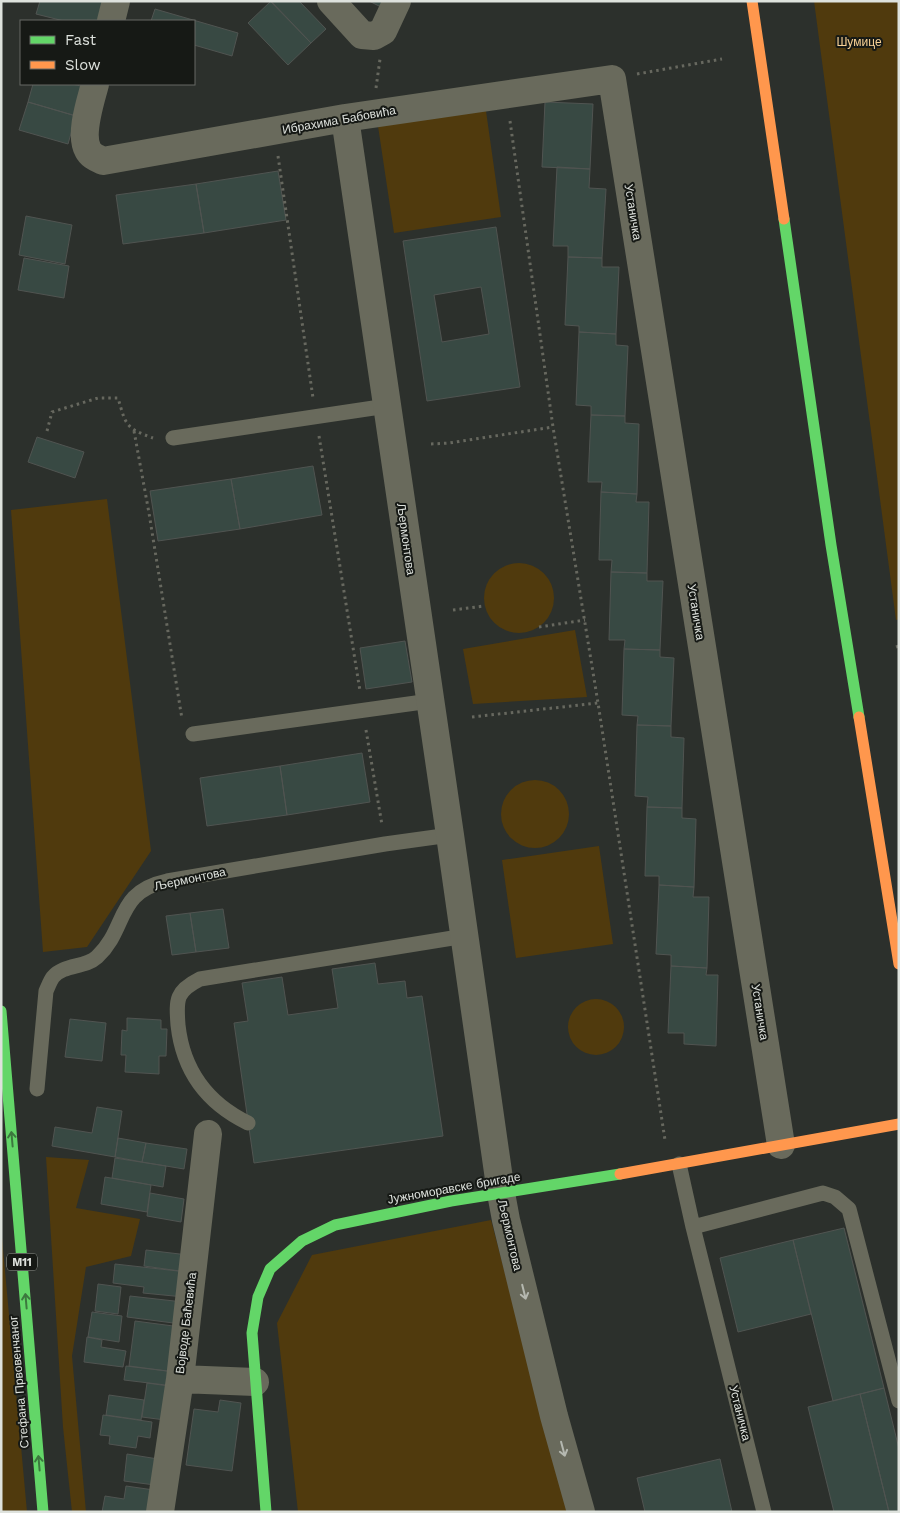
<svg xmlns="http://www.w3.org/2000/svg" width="900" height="1513" viewBox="0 0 900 1513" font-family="'Work Sans',sans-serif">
<rect width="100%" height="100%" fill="#2c302c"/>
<path fill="#503a0d" d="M814,1H899V619L896,620Z
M486,111L501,217L394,233L378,126Z
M107,499L151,851L87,947L43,952L11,510Z
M484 598a35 35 0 1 1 70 0a35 35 0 1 1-70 0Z
M575,630L587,697L473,704L463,649Z
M501 814a34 34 0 1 1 68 0a34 34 0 1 1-68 0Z
M599,846L613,944L516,958L502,860Z
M568 1027a28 28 0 1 1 56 0a28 28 0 1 1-56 0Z
M46,1157L89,1160L76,1208L140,1219L131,1256L86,1267L72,1356L86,1512H72L63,1427Z
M491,1220L568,1512H298L277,1323L312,1255Z
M1,1227L27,1512H1Z"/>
<path fill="#384943" stroke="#505451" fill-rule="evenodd" d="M40,1H104L98,21H64L36,14Z
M270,1H299L326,29L311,43Z
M271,1L311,43L288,65L248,23Z
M369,1H384L381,7Z
M155,9L238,33L232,56L194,45V21H151Z
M33,84H72L85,87L76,116L28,102Z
M28,102L76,116L68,144L19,130Z
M545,102L593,104L590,169L542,167Z
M557,167L590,169L589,188L606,189L602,258L568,257V246H553Z
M278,171L286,220L204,233L196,184Z
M196,184L204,233L123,244L116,195Z
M26,216L72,225L65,264L19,255Z
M496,227L520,387L427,401L403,241ZM481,287L489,334L442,342L434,295Z
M568,257L602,258V267H619L616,334L579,332V326L565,325Z
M24,258L69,266L64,298L18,290Z
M579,332L616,334V345L628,346L625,416L591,415V406L576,405Z
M591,415L625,416V423L639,424L637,494L601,492L602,482H588Z
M37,437L84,452L75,478L28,462Z
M313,466L322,515L240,529L231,479Z
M231,479L240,529L158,541L150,491Z
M601,492L637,494L636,502H649L647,573L611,572L612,560H599Z
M611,572L647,573V581H663L660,650L624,649L625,640H609Z
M405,641L412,682L366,689L360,648Z
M624,649L660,650V657L674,658L671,726L637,725L638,716L622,715Z
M637,725L671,726V737L684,738L682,808L647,807L648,797L635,796Z
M362,753L370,802L287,815L280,766Z
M280,766L287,815L207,826L200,778Z
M647,807L682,808V818L696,819L694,887L659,885V876H645Z
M659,885L694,887L693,897H709L707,968L671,966V955L656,954Z
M223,909L229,948L196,952L190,913Z
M190,913L196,952L172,955L166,916Z
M375,963L378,984L405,981L407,998L422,996L443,1136L254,1163L234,1023L248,1021L242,983L282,977L288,1015L338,1008L332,969Z
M671,966L707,968L706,975H718L716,1046L684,1044V1033H668Z
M127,1018L161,1020V1029H167L166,1056H159V1074L125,1072L126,1055H121L122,1030L127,1031Z
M70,1019L106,1023L102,1061L65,1057Z
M97,1107L122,1111L115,1157L52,1146L55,1127L92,1133Z
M118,1138L146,1143L142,1162L115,1157Z
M146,1143L187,1149L184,1169L142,1162Z
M115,1158L166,1166L163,1187L112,1178Z
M105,1177L151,1185L147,1212L101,1204Z
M150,1193L184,1199L181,1222L147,1216Z
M844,1228L884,1388L833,1401L793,1240Z
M793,1240L811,1314L738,1332L720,1258Z
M146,1250L188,1255L187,1272L144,1266Z
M115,1264L187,1272L184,1297L143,1293L144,1287L113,1283Z
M98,1284L121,1287L118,1314L95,1311Z
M130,1296L183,1302L181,1324L127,1317Z
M92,1312L122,1316L119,1342L88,1337Z
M135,1321L181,1327L175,1372L129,1366Z
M87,1337L102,1340L101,1347L126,1351L123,1367L84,1362Z
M126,1366L175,1372L174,1386L124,1380Z
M147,1383L169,1386L165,1420L142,1417Z
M884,1388L899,1449V1512H889L860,1394Z
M860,1394L889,1512H834L808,1407Z
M109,1395L144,1400L141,1420L106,1415Z
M220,1400L241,1403L232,1471L186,1465L194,1409L218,1412Z
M103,1415L152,1422L150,1438L138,1436L136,1448L109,1444L110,1436L100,1435Z
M127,1454L158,1459L155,1485L124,1481Z
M720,1459L732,1512H645L637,1478Z
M126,1486L154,1490L151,1512H102L105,1496L124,1499Z"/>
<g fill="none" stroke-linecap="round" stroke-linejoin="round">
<path stroke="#67685f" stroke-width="3" stroke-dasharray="2.5 4" stroke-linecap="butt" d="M637,74L722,59
M376,88L380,59
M510,121L553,427L598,703L665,1140
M278,156L313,398
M47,431L52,412L98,398H118C126,425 125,428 153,438
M134,431L149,513L182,719
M319,436L360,691
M431,444L449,443L553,427
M453,610L484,606
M539,627L585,620
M896,647L899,646
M472,717L598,703
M366,730L382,825"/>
<path stroke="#696a5c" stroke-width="15" d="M173,438L387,406
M193,734L430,701
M37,1089L46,991C48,987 50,981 53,977C64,964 85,968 97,957C128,928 115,892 167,881L385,844L450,835
M248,1123C207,1103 183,1071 178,1025C176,999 176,991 200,979L465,936
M679,1164L693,1227L764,1512
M693,1227L823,1193L835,1197L849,1209L899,1401"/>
<path stroke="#696a5c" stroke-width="28" d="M331,1L362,35L374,36L383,31L397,1
M111,21L116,1
M95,84C91,100 79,134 88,150C91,156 97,158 103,161L345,118L612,79L781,1145
M345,118L450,835L501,1193L506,1220L554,1416L581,1512
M180,1379L255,1382
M160,1512L180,1379L208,1134"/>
<path stroke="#63d668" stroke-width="11" d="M784,219L831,545L859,717
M1,1011L43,1512
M266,1512L252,1333L258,1297L270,1269L302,1241L335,1225L451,1201L620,1174"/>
<path stroke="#ff974d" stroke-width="11" d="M752,1L784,219
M859,717L899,964
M620,1174L899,1124"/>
</g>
<defs><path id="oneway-shaft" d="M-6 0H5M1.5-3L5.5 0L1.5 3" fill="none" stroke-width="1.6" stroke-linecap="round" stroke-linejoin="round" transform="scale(1.25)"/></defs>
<g stroke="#3c783e">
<use href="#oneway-shaft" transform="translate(12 1139) rotate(-95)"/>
<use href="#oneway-shaft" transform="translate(26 1301) rotate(-95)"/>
<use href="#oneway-shaft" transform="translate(39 1463) rotate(-95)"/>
</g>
<g stroke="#b5b8b0">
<use href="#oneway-shaft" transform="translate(524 1292) rotate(76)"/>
<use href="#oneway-shaft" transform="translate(563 1449) rotate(75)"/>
</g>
<g text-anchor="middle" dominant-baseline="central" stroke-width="4" stroke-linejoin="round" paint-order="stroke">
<rect fill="#161915" stroke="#a2a6a1" stroke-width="1" x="7" y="1253.5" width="30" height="17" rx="4"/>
<g font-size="11" font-weight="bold" fill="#dee2dd">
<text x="22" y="1262">M11</text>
</g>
<g font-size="12" fill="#f8d195" stroke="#161915">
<text x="859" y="42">Шумице</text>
</g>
<g font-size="12" fill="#dee2dd" stroke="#161915">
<text transform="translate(339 120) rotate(-10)">Ибрахима Бабовића</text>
<text transform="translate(633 212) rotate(81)">Устаничка</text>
<text transform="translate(406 539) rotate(82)">Љермонтова</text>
<text transform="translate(696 612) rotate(81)">Устаничка</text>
<text transform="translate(190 879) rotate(-12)">Љермонтова</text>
<text transform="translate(760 1012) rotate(81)">Устаничка</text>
<text transform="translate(454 1188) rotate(-10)">Јужноморавске бригаде</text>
<text transform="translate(510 1235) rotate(77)">Љермонтова</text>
<text transform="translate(186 1323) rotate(-83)">Војводе Баћевића</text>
<text transform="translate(19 1382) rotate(-95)">Стефана Првовенчаног</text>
<text transform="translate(740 1413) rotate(76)">Устаничка</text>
</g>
</g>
<rect width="900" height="1513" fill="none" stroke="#dee2dd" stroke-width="5"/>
<rect x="20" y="20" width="175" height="65" fill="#161915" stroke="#666965"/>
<rect x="30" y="36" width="25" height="8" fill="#63d668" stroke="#666965"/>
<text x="65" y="45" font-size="15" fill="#dee2dd">Fast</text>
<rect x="30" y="61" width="25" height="8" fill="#ff974d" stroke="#666965"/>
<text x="65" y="70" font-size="15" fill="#dee2dd">Slow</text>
</svg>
